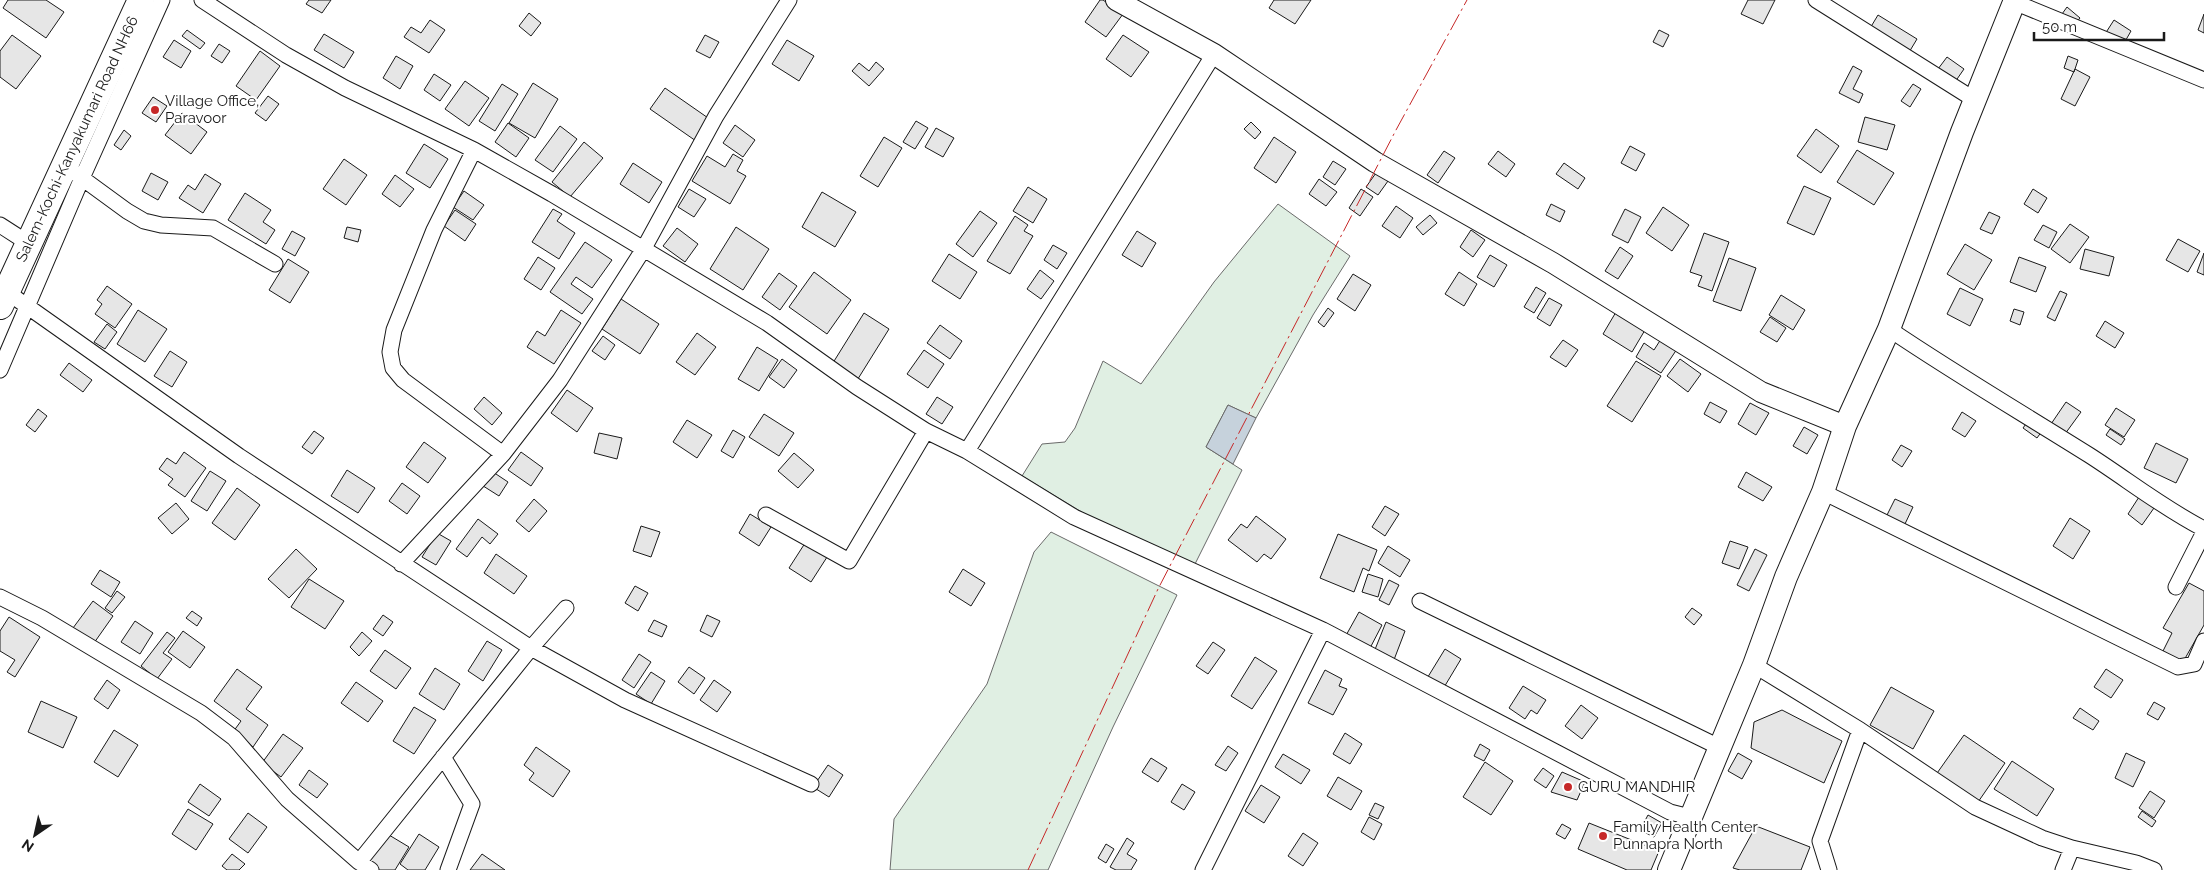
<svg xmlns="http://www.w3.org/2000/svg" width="2204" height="870" viewBox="0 0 2204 870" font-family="Raleway,sans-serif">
<rect width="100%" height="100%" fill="#fff"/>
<path fill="#e0efe3" stroke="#6a6a6a" d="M1278,204L1350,256L1313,315L1256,418L1228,405L1206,447L1242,470L1194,566L1095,520L1022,476L1042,444L1065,442L1075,428L1103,361L1141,384L1214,282Z
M1051,532L1177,595L1113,727L1048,870H890L894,819L987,684L1034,552Z"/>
<path fill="#c6d2dc" stroke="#6a6a6a" d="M1228,405L1256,418L1233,464L1206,447Z"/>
<path fill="#e6e6e6" stroke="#1a1a1a" d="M8,0H46L64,12L46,38L3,8Z
M309,0H331L322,13L306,4Z
M1100,0H1103L1123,14L1106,37L1085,22Z
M1274,0H1311L1295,24L1269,8Z
M1748,0H1775L1763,24L1741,14Z
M2067,7L2080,18L2075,24L2062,14Z
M529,13L541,23L531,36L519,26Z
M2204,14V33L2198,30Z
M1878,15L1917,39L1908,54L1869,30Z
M430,20L445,30L429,53L404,37L411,27L421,33Z
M2114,20L2131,31L2123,45L2105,34Z
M187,30L205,43L200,49L182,36Z
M1659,30L1669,35L1663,47L1653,42Z
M324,34L354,52L344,68L314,50Z
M12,35L41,56L16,89L0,77V51Z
M705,35L719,42L710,58L696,51Z
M1123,35L1149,52L1131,77L1106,59Z
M174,40L191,51L181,68L163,57Z
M787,40L814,56L799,81L772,64Z
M219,44L230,51L222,63L211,56Z
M260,51L280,66L256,100L236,86Z
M396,56L413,66L400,89L383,78Z
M2068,56L2078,60L2074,72L2064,68Z
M1947,57L1964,69L1955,82L1938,69Z
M876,62L884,69L869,86L852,71L859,63L869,71Z
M1853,66L1862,71L1853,89L1863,94L1859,103L1839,93Z
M2075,69L2090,77L2075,106L2061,99Z
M434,74L451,85L440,101L424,90Z
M465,81L489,98L469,126L445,109Z
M533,83L558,99L535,138L509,123Z
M502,84L518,94L495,131L479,121Z
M1913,84L1921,89L1910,107L1901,101Z
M665,88L711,120L696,141L650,109Z
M268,96L279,104L266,121L255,113Z
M153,97L167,106L156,122L142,113Z
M182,113L207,132L191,154L165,135Z
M1865,117L1895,125L1887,150L1858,142Z
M916,121L928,128L915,149L903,142Z
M1251,122L1261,132L1255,139L1244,129Z
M508,123L529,138L516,157L495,142Z
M735,125L755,140L743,157L723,143Z
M560,126L577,139L553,172L535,160Z
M936,128L954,138L943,157L925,147Z
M1816,129L1839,146L1821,173L1797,156Z
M124,130L131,136L121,150L114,145Z
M884,137L902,148L878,187L860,176Z
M1274,137L1296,152L1276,183L1254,168Z
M584,142L603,158L570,197L552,182Z
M424,144L448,159L430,188L406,173Z
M1630,146L1645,154L1636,171L1621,163Z
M1857,150L1894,173L1874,205L1837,182Z
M1444,151L1455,158L1438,183L1427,175Z
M1498,151L1515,164L1506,177L1488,164Z
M733,154L743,160L737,171L746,176L730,204L692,181L707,156L725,167Z
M344,159L367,175L346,205L323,189Z
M1333,161L1346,169L1335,185L1323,177Z
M633,163L662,182L649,203L620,184Z
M1564,163L1585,178L1578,189L1556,174Z
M151,173L168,182L158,200L142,191Z
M1376,173L1388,181L1378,195L1366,187Z
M205,174L221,184L203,213L179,198L188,185L195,190Z
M395,175L414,189L400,207L382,194Z
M1319,179L1337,192L1326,206L1309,194Z
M1804,186L1831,198L1814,235L1787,223Z
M1028,187L1047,199L1033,223L1013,211Z
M689,189L706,199L694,217L678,207Z
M1361,189L1373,197L1360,216L1349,208Z
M2033,189L2047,198L2038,213L2024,204Z
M464,191L484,205L473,220L453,207Z
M822,192L856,212L835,247L802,227Z
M245,193L271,210L263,222L275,230L266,244L228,220Z
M1551,204L1565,211L1560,222L1546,215Z
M1396,206L1413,218L1400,238L1382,226Z
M1663,207L1689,225L1672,251L1646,233Z
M553,209L562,214L557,221L575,233L559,259L532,242Z
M1625,209L1641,217L1628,243L1612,235Z
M455,210L476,224L465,241L444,226Z
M980,211L997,223L973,257L956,244Z
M1989,212L2000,217L1992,234L1980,229Z
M1430,215L1437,223L1423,235L1416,227Z
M1015,216L1028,225L1024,231L1033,236L1010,274L987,261Z
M2070,224L2089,237L2070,263L2051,249Z
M2043,225L2057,232L2049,248L2034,240Z
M347,227L361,230L358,242L344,238Z
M736,227L769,249L743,290L710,269Z
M677,228L698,244L685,262L663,246Z
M1471,230L1485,240L1473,257L1460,247Z
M292,231L305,238L295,256L282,249Z
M1137,231L1156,243L1142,267L1122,255Z
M1704,233L1729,242L1712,291L1698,286L1702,276L1690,272Z
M2178,239L2200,251L2188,272L2166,260Z
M585,242L612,260L592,288L576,277L571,284L593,299L582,314L550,292Z
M1965,244L1992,260L1974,290L1947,274Z
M1053,245L1067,253L1057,269L1044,260Z
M1620,247L1633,256L1618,279L1605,271Z
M2085,249L2114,257L2109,276L2080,269Z
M2204,253V275L2197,272Z
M949,254L977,272L960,299L932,281Z
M1490,255L1507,265L1494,287L1477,277Z
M538,257L555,268L541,290L524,279Z
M2019,257L2046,267L2036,292L2010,282Z
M1729,258L1756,268L1741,311L1713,301Z
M288,259L309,272L290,303L269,290Z
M1040,270L1054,281L1041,299L1027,289Z
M814,272L851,300L827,334L789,307Z
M1459,272L1477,284L1464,306L1445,294Z
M779,273L797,286L780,310L762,297Z
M1353,274L1371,285L1355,311L1337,299Z
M107,286L132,304L115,328L95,314L102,304L97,300Z
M1536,287L1546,293L1534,313L1524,307Z
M1960,288L1983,299L1970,326L1947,314Z
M2060,291L2067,294L2055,321L2047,317Z
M1781,295L1805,310L1793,330L1769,315Z
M1549,298L1562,305L1550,326L1537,318Z
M621,299L659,324L640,354L602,329Z
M1328,308L1334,313L1324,327L1318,322Z
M2014,309L2024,312L2020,325L2010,321Z
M138,310L167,329L145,362L117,344Z
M561,310L581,323L554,364L527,347L537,331L545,336Z
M1616,312L1645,330L1632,352L1603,334Z
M864,313L889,329L856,382L831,366Z
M1770,317L1786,328L1777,342L1760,332Z
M2105,321L2124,333L2115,348L2096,336Z
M107,324L117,332L105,349L94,342Z
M940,325L962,341L950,359L927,343Z
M697,333L716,347L695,375L676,362Z
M603,336L615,345L605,360L592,351Z
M1661,339L1677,349L1661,373L1636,357L1644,343L1654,350Z
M1563,340L1578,350L1566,367L1550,357Z
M757,347L778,360L759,391L738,379Z
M924,350L944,364L928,388L907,374Z
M170,351L187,362L172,387L154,376Z
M782,359L797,370L784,388L769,377Z
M1680,359L1701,374L1688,392L1667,376Z
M1636,361L1661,376L1632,422L1607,406Z
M69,363L92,380L83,392L60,375Z
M567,390L593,408L577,432L551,413Z
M484,397L502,413L492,425L474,409Z
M937,397L953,407L942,424L926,414Z
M1710,402L1727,411L1720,423L1704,414Z
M2066,402L2081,412L2065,434L2051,424Z
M1750,403L1769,413L1756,435L1738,424Z
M2116,408L2135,420L2124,437L2105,425Z
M38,409L47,416L35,432L26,425Z
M1962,412L1976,421L1965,437L1952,429Z
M764,414L794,433L779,456L749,437Z
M687,420L712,435L697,458L673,442Z
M2028,421L2042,431L2037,438L2023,428Z
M1804,427L1818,435L1807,454L1793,446Z
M2110,429L2125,439L2121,445L2106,435Z
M733,430L745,437L733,458L721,451Z
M314,431L324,438L312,454L302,447Z
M599,433L622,438L617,459L594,453Z
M424,442L446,458L428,483L406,467Z
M2156,443L2188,459L2176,483L2144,468Z
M1901,445L1912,451L1902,467L1892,460Z
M184,452L206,468L185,497L168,485L173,479L159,469L167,458L176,464Z
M521,452L543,468L531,486L508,470Z
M794,453L814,470L798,488L778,471Z
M347,470L375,488L358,513L331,496Z
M490,470L508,482L499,496L480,484Z
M210,471L226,481L207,511L191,501Z
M1746,472L1772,487L1763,501L1738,487Z
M402,483L420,496L407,514L389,501Z
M237,488L260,505L235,540L212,523Z
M2139,497L2154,508L2142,525L2128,514Z
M534,499L547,511L529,532L516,521Z
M1895,499L1913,507L1904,526L1886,517Z
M176,503L189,519L172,534L158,518Z
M1385,506L1399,514L1385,536L1372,527Z
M750,514L771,527L759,546L739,533Z
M1256,516L1286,539L1271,559L1264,554L1257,562L1228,540L1241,524L1247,528Z
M2070,518L2090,531L2073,559L2053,546Z
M478,519L498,534L490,544L482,537L467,557L456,549Z
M641,526L660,532L651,557L633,551Z
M437,533L451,541L436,565L422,557Z
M1338,534L1377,550L1369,571L1363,568L1354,592L1320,578Z
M807,540L829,554L811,582L789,568Z
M1730,541L1748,547L1739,569L1722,563Z
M1388,546L1410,560L1400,577L1378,563Z
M296,549L317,569L289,598L268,579Z
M1755,549L1767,555L1749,591L1737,585Z
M496,554L527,576L514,594L484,573Z
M963,569L985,583L971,606L949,592Z
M100,570L120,582L111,597L91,584Z
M1368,574L1383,579L1378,597L1362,592Z
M309,579L344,601L325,629L291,607Z
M1389,580L1399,585L1389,605L1379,600Z
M2189,583L2204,591V625L2183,662L2163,651L2172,633L2163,628Z
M635,586L648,593L638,611L625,603Z
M117,591L125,597L112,613L105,608Z
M93,601L113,616L94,643L73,628Z
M1692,608L1702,615L1694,625L1685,617Z
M192,611L202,618L197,626L186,618Z
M1359,612L1382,625L1368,652L1344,639Z
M383,615L393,622L383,636L373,629Z
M707,615L720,621L712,637L700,631Z
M9,617L40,637L15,677L7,672L15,660L0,651V631Z
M654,620L667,626L662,637L648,631Z
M135,621L153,633L140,654L121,642Z
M1386,622L1405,631L1392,665L1372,657Z
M183,631L205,647L190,668L168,652Z
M167,632L175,638L163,653L172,659L157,679L141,666Z
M362,632L372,641L359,656L350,647Z
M487,641L502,650L483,681L468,671Z
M1213,642L1225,650L1208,674L1196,666Z
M1445,649L1461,659L1443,689L1426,680Z
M385,650L411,668L396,689L370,671Z
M639,654L651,662L634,688L622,680Z
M1255,657L1277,671L1252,709L1231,696Z
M689,667L705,678L694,694L678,682Z
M435,668L460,684L444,710L419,694Z
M237,669L262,687L246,709L268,725L253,747L233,732L241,721L214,701Z
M2106,669L2123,680L2111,698L2094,687Z
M1325,670L1342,679L1339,686L1347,689L1333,715L1308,703Z
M651,672L665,681L651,704L636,694Z
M107,680L120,690L108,709L94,699Z
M714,680L731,692L717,712L700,700Z
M356,682L383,701L368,722L341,703Z
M1523,686L1546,700L1537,714L1531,710L1525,719L1509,708Z
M1891,687L1934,711L1913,749L1870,725Z
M41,701L77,717L63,748L28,732Z
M2154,702L2165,708L2158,720L2147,714Z
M1581,705L1598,718L1582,739L1565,726Z
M414,707L436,720L414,754L393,741Z
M2080,708L2099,721L2093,730L2073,718Z
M1782,710L1842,741L1824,783L1751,748L1754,722Z
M114,730L138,745L118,777L94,762Z
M1345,733L1362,744L1350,764L1333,754Z
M283,734L303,748L281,777L262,763Z
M1964,735L2005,763L1976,805L1935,776Z
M1480,744L1490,750L1484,761L1474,756Z
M1228,746L1238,753L1226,771L1215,765Z
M536,747L570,771L553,797L529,780L534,773L524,765Z
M1738,753L1752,761L1742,779L1728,771Z
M2126,753L2145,762L2133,787L2115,778Z
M1283,754L1310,770L1301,784L1275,767Z
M1151,758L1167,768L1158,782L1142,772Z
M2012,761L2054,789L2037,816L1994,789Z
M1485,762L1513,781L1491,815L1463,797Z
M828,765L843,775L829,797L813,787Z
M1543,768L1554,776L1546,788L1534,780Z
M309,770L328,784L317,798L299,785Z
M1562,772L1585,782L1577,800L1551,792Z
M1338,777L1362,791L1351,810L1327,796Z
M200,784L221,799L209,816L188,802Z
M1182,784L1195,792L1184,810L1171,802Z
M1261,785L1280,797L1264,823L1245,811Z
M2150,791L2165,801L2154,818L2139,808Z
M1375,803L1384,807L1378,819L1369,815Z
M188,809L213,824L196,850L172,834Z
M2142,811L2156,821L2152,827L2138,817Z
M248,813L267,827L248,853L229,839Z
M1648,815L1662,823L1654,837L1640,830Z
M1369,817L1382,824L1374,840L1361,832Z
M1589,823L1659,851L1651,870H1627L1578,849Z
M1562,824L1571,829L1565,839L1556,834Z
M1756,826L1810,847L1801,870H1740L1733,868Z
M384,832L409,847L395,870H372L365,866Z
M1303,833L1318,843L1303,866L1288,856Z
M419,834L439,847L425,870H408L400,864Z
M1127,838L1134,843L1127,854L1137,860L1131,870H1116L1110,867Z
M1106,844L1114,849L1106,863L1098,858Z
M232,854L245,864L239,870H227L222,866Z
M482,854L505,870H470Z"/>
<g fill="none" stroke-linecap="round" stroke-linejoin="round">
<defs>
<path id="minor" d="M202,0L286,55L345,88L474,150L552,194L767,323L857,387L926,431L967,451L1074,517L1323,630L1670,812L1690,817
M1816,0L1975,100
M2014,2L2204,80
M474,150L434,230L394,330L390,352L393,368L403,380L503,454
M75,173L127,211L144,221L161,225L213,228L275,264
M0,225L28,243
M7,292L239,456L531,648L625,700L811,784
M1889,329C1954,373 2022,413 2089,455C2128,480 2163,508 2204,529
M0,370L82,178L162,0
M967,451L1214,54
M1823,492L2178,667L2194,664L2204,641
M766,515L849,561L926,431
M401,564L503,454L560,380L643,250L716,116L789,0
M2176,587L2204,532
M0,597L42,618L201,713L234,738L287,799L359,862L371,870
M1420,601L1719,747
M1754,665L1860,730L1975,807L2042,838L2072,848L2063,870
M443,757L472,804L448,870
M2072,848L2136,863L2154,870
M359,862L531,648L566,608
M1203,870L1323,630
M1829,870L1820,841L1860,730"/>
<path id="tertiary" d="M1116,0L1214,54L1375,162L1553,263L1761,392L1845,426"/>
<path id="secondary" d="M1669,870L1754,665L1786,577L1823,492L1845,426L1889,329L1962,132L2015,0"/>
<path id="trunk" d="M0,306L141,0"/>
</defs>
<use href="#minor" stroke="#1a1a1a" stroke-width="17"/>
<use href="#tertiary" stroke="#1a1a1a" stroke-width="22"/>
<use href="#secondary" stroke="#1a1a1a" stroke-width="24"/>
<use href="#trunk" stroke="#1a1a1a" stroke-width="28"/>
<use href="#minor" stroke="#fff" stroke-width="15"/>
<use href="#tertiary" stroke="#fff" stroke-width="20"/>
<use href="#secondary" stroke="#fff" stroke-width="22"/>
<use href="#trunk" stroke="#fff" stroke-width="26"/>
<path stroke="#c62828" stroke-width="1" stroke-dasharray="18 4 2.5 4" stroke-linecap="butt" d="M1028,870L1158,589L1396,130L1467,0"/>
</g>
<g fill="#c62828" stroke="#fff" stroke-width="2">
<circle cx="155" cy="110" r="5"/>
<circle cx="1568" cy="787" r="5"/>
<circle cx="1603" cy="836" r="5"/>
</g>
<g text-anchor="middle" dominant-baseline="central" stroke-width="4" stroke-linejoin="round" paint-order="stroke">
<g font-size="15" fill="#1a1a1a" stroke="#fff" text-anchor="start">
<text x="165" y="101">Village Office,<tspan x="165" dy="17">Paravoor</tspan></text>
<text x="1578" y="787">GURU MANDHIR</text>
<text x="1613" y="827">Family Health Center<tspan x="1613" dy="17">Punnapra North</tspan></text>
</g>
<g font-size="15" fill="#1a1a1a" stroke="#fff">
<text transform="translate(77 139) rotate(-65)">Salem-Kochi-Kanyakumari Road NH66</text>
</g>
</g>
<g transform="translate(35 835) rotate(214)" stroke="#ffffff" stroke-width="4" paint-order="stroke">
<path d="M0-4L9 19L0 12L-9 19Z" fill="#1a1a1a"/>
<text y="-8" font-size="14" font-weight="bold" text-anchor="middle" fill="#1a1a1a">N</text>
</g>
<path d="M2034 32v8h130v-8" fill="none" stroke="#1a1a1a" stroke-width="2.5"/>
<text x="2042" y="32" font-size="15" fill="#1a1a1a" stroke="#ffffff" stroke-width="4" paint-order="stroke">50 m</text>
</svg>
